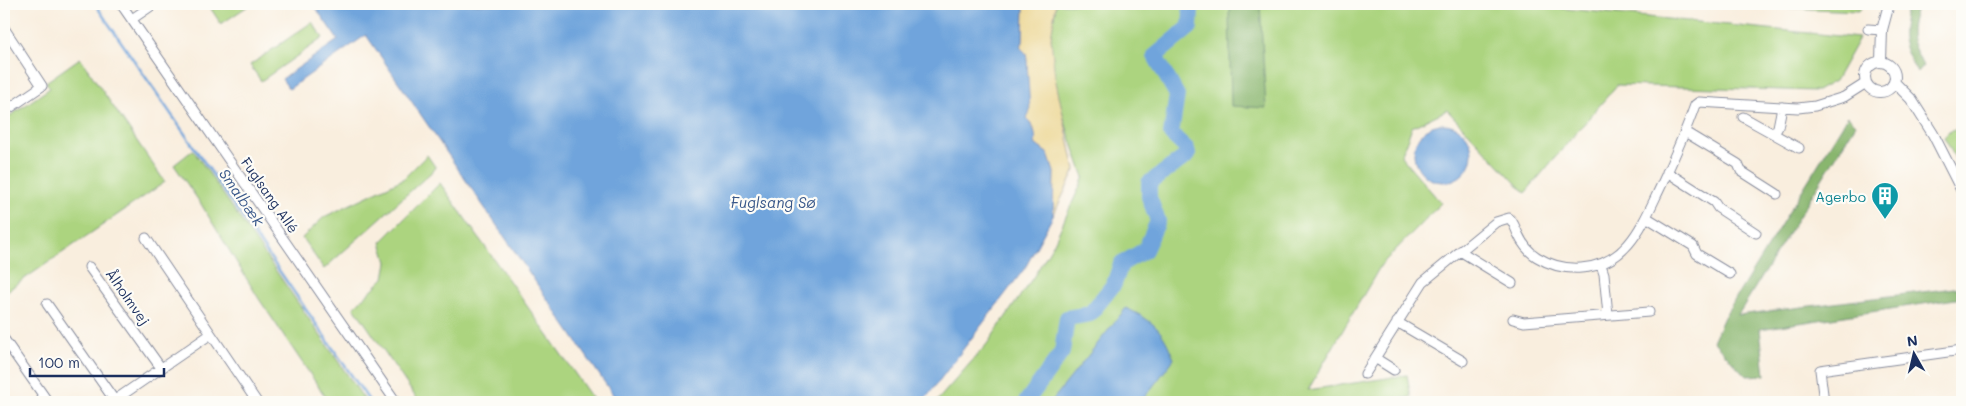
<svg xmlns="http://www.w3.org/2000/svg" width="1966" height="406" viewBox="0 0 1966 406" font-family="Mali,sans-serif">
<rect width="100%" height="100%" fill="#fdfcf7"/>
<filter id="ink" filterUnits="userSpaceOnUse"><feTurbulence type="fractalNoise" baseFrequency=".02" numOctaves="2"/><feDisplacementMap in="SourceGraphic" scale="10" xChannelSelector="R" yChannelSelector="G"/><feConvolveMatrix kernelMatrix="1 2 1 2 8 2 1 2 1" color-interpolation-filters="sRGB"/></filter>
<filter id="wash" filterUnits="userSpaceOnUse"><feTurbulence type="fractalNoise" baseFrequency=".0096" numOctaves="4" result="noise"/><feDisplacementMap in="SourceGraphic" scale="20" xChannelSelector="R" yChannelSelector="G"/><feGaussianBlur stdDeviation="1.12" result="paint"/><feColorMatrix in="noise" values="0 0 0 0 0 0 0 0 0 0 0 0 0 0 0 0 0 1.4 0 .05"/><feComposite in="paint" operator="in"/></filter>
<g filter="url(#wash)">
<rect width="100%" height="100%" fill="#f9eede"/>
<path fill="#acd47f" stroke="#64826e" d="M223,4H251L221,24L211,9Z
M1056,4H1517L1859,38L1835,81L1817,91L1617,85L1525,193L1447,110L1412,127L1401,156L1441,203L1381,265L1308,390L1407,375L1411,397L1376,402H936L987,344L1034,276L1053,245L1084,177C1068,133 1051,86 1051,38C1051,27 1055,15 1056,4Z
M1699,4H1864L1859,11Z
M312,22L323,38L261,81L250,65Z
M80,58L165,182L4,293V120L50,88L46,82Z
M1962,128V171L1944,137L1951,130Z
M193,150L366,402H329L259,299L201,204L174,165Z
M427,155L436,168L324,269L302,238L324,217L403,179Z
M440,183L595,402H419L354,307L384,278L387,262L381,242Z"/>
<path fill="#89b66e" stroke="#527266" d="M1233,4H1260L1266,108L1231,106L1229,13Z
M1908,4H1917C1908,35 1909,37 1923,66L1917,73C1901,42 1899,38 1908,4Z
M1848,116L1856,124L1738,315L1962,287V298L1760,329L1765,375L1746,376L1713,341L1724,317Z"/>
<path fill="#eeda9e" stroke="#84847e" d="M1024,4H1056L1051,38L1055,77L1075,170L1053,216L1054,172L1048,154L1035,144L1034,128L1027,119V61L1026,53L1020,47L1023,42Z"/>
<path fill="#70a4dc" stroke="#466a9d" d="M313,4H1024L1023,42L1020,47L1026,53L1027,61L1030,111L1027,119C1033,128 1037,133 1035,144L1048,154L1054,172L1053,216L1025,268L923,402H618L366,35L289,89L282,79L338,40Z
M1414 153a29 29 0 1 1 58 0a29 29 0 1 1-58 0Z
M1126,308C1155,322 1162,329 1174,359L1141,402H1051Z"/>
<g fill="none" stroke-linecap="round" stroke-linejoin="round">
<path stroke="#70a4dc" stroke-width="2.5" d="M95,4L370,402"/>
<path stroke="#70a4dc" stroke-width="16" d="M1026,402L1062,352L1067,318L1090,314L1114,284L1121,264L1145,250L1158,221L1149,197V183L1188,155L1187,149L1171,134L1177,95L1155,56L1190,27L1191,12L1188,4"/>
</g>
</g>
<g filter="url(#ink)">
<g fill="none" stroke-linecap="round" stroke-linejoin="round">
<defs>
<path id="minor" d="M121,4L396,402
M132,19L154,4
M4,28L42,86L4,112
M1868,29L1882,30
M1743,117L1799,148
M1685,132L1738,164L1741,171L1777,194
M1774,134L1778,127L1782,107
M1667,172L1714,202L1718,208L1756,233
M1646,217L1693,246L1697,254L1730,274
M146,238L257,402
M1460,251L1512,283
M1601,265L1604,274L1608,315
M89,267L161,368
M47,304L115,401
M1513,319L1524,322L1649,312
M1397,322L1463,361
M4,339L48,402
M1375,358L1394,370
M1365,374L1423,282L1496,222L1509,218C1514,222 1515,228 1518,234C1522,243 1529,252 1537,257C1550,265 1565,269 1581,268C1628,265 1643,223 1661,186C1673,160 1685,133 1695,105L1699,102L1798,108L1815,106L1844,97L1866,83
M112,402L211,334
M1824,402L1820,370L1962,350"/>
<path id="tertiary" d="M1881,61L1882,30L1889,4
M1865 77a15 15 0 1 1 30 0a15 15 0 1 1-30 0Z
M1894,82L1911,99L1933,134L1962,191"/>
</defs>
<use href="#minor" stroke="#8a8e9e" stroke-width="11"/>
<use href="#tertiary" stroke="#8a8e9e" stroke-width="12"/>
<use href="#minor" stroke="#fff" stroke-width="9"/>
<use href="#tertiary" stroke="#fff" stroke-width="10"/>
</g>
</g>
<defs>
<symbol id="building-pin" viewBox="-11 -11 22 30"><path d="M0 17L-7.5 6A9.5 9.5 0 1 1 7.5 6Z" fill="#0f9aa8" stroke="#fdfcf7"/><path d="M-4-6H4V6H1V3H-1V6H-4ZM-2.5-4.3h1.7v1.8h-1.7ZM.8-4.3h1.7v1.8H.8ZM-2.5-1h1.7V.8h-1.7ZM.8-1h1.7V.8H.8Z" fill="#fff"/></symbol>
</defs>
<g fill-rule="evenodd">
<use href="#building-pin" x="1869" y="180" width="32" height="43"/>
</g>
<g text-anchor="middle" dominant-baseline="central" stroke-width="4.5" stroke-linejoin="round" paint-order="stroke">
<g font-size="14" fill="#1b2f5e" stroke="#fdfcf7">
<text transform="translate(270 195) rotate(55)">Fuglsang Allé</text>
<text transform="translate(128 297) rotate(55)">Ålholmvej</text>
</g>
<g font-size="14" fill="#0d838f" stroke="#fdfcf7" text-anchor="end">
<text x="1866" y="196">Agerbo</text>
</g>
<g font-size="15" font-style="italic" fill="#39588a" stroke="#fdfcf7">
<text transform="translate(242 197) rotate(55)">Smalbæk</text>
<text x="773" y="202">Fuglsang Sø</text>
</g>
</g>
<rect width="1966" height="406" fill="none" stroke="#fdfcf7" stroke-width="20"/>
<g transform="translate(1914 354) rotate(352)" stroke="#fdfcf7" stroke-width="4" paint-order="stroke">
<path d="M0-4L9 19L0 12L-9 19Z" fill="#1b2f5e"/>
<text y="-8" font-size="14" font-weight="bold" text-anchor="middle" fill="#1b2f5e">N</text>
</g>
<path d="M30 368v8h134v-8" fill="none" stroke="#1b2f5e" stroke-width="2.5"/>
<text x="38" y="368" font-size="15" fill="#1b2f5e" stroke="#fdfcf7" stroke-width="4" paint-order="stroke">100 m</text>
</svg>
